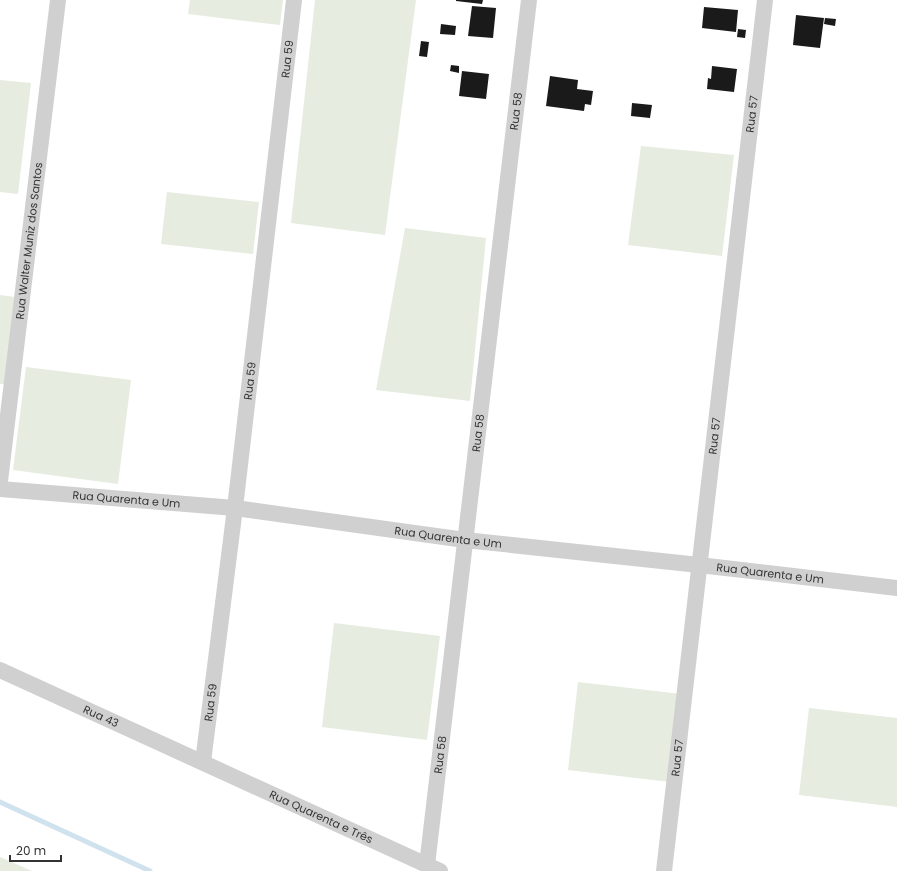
<svg xmlns="http://www.w3.org/2000/svg" width="897" height="871" viewBox="0 0 897 871" font-family="Poppins,sans-serif">
<rect width="100%" height="100%" fill="#fff"/>
<path fill="#e6ecdf" d="M190,0H283L280,25L188,14Z
M315,0H416L385,235L291,223Z
M0,80L31,83L18,194L0,192Z
M641,146L734,155L722,256L628,245Z
M167,192L259,202L253,254L161,244Z
M405,228L486,238L470,401L376,390Z
M0,295L15,297L5,384H0Z
M26,367L131,380L118,484L13,470Z
M334,623L440,636L427,740L322,727Z
M578,682L681,694L670,782L568,770Z
M809,708L897,718V807L799,795Z
M0,857L32,871H0Z"/>
<g fill="none" stroke-linecap="round" stroke-linejoin="round">
<path stroke="#cfe2ee" stroke-width="5" d="M0,802L150,871"/>
</g>
<path fill="#1a1a1a" d="M456,0H483L482,4L456,1Z
M472,6L496,8L493,38L468,36Z
M704,7L738,10L736,32L702,28Z
M796,15L824,18L820,48L793,45Z
M825,18L836,19L835,26L824,24Z
M441,24L456,26L455,35L440,34Z
M738,29L746,30L745,38L737,37Z
M421,41L429,42L427,57L419,56Z
M451,65L459,66V73L450,71Z
M712,66L737,69L734,92L707,89L708,78L711,79Z
M462,71L489,74L486,99L459,96Z
M550,76L578,80L577,89L593,91L591,105L585,104L584,111L546,106Z
M632,103L652,105L650,118L631,116Z"/>
<g fill="none" stroke-linecap="round" stroke-linejoin="round">
<g stroke="#d0d0d0" stroke-width="16">
<path id="s1" d="M0,481L58,0"/>
<path id="s2" d="M0,489L235,508L465,540L699,565L897,588"/>
<path id="s3" d="M0,670L440,871"/>
<path id="s4" d="M203,762L235,508L294,0"/>
<path id="s5" d="M427,865L529,0"/>
<path id="s6" d="M664,871L765,0"/>
</g>
</g>
<g text-anchor="middle" dominant-baseline="central" stroke-width="4" stroke-linejoin="round" paint-order="stroke">
<g font-size="11" fill="#333" stroke="#fff">
<text stroke="none"><textPath href="#s4" startOffset="708">Rua 59</textPath></text>
<text stroke="none"><textPath href="#s5" startOffset="759">Rua 58</textPath></text>
<text stroke="none"><textPath href="#s6" startOffset="762">Rua 57</textPath></text>
<text stroke="none"><textPath href="#s1" startOffset="242">Rua Walter Muniz dos Santos</textPath></text>
<text stroke="none"><textPath href="#s4" startOffset="384">Rua 59</textPath></text>
<text stroke="none"><textPath href="#s5" startOffset="435">Rua 58</textPath></text>
<text stroke="none"><textPath href="#s6" startOffset="438">Rua 57</textPath></text>
<text stroke="none"><textPath href="#s2" startOffset="127">Rua Quarenta e Um</textPath></text>
<text stroke="none"><textPath href="#s2" startOffset="451">Rua Quarenta e Um</textPath></text>
<text stroke="none"><textPath href="#s2" startOffset="775">Rua Quarenta e Um</textPath></text>
<text stroke="none"><textPath href="#s4" startOffset="60">Rua 59</textPath></text>
<text stroke="none"><textPath href="#s3" startOffset="111">Rua 43</textPath></text>
<text stroke="none"><textPath href="#s5" startOffset="111">Rua 58</textPath></text>
<text stroke="none"><textPath href="#s6" startOffset="114">Rua 57</textPath></text>
<text stroke="none"><textPath href="#s3" startOffset="353">Rua Quarenta e Três</textPath></text>
</g>
</g>
<path d="M10 855v6h51v-6" fill="none" stroke="#333333" stroke-width="2"/>
<text x="16" y="855" font-size="12" fill="#333333" stroke="#ffffff" stroke-width="3" paint-order="stroke">20 m</text>
</svg>
